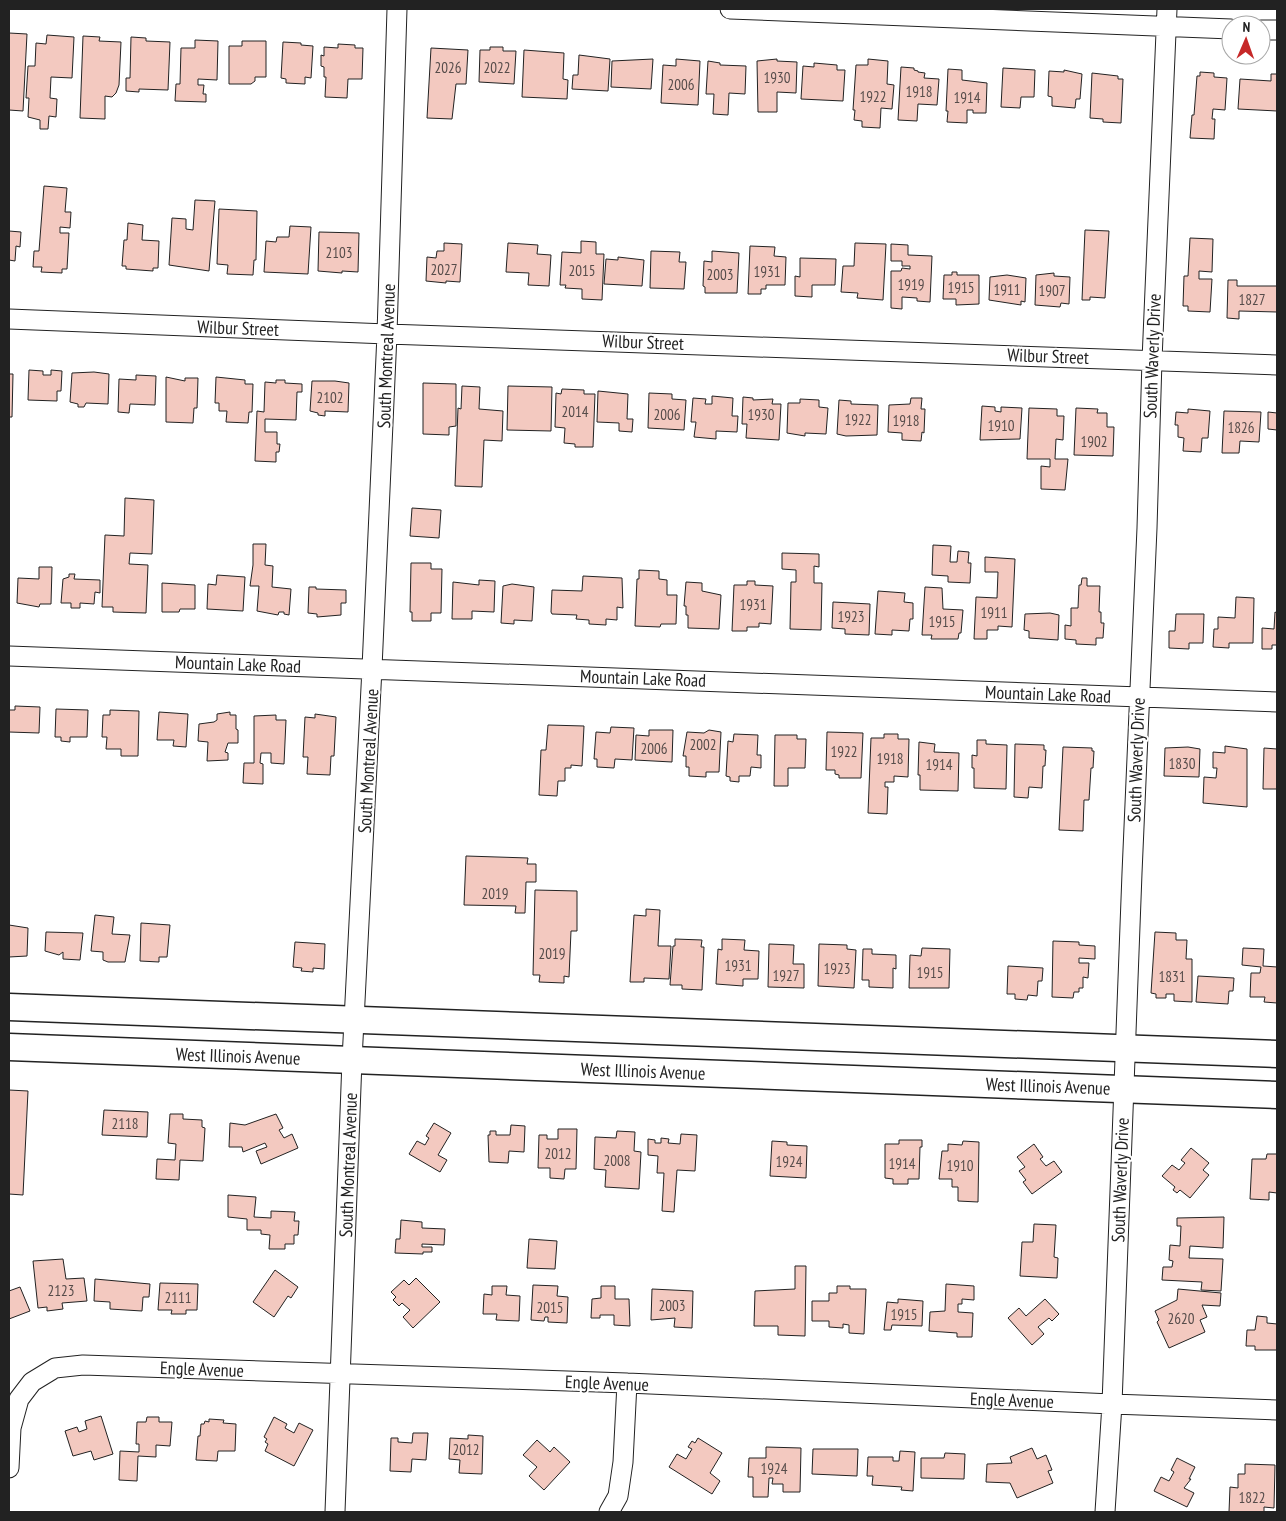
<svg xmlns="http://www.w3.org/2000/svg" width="1286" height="1521" viewBox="0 0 1286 1521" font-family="'PT Sans Narrow',sans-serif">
<rect width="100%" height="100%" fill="#fff"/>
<path fill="#f3c9c0" stroke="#222" d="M9,33L27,34L23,111L9,110Z
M47,35L74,37L72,78L51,77L50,98L57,99L56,117L49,116L48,129H40V120L28,117L29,98H26L28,66H35L36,43L46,44Z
M83,36L100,37L99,41L121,42L119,85L116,93L112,97L105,96V119L80,118Z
M131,37L146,38V41L170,42L168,90L139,89V92L126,91V78H130Z
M195,40L218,41L217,80L198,79V85H204L203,94H206V102L175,101L176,84H180L181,48H195Z
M242,41H266V77H255V81L251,84H229V46H242Z
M283,42L301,43V45L313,46L311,78L305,77V84L286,83V79L281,78Z
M338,44L355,45V48H363L362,79H348L347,98L325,97L326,77H324V67L321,66V55L324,56V47L338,48Z
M490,47H503V51H516L514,84L479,82L480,50H490Z
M431,48L468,50L466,84H456L452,119L427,118Z
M524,50L564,53L563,79L568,80L567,99L522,97Z
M579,55L610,59L608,91L572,89L573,75H578Z
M653,59L651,89L611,87L612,61Z
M676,59L700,61L698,105L661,103L663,65L676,66Z
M777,59V61L797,62L796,93L777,92V112H758L757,61Z
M868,59L888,61L887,84L894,85L892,109L881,108L880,128L862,127V121L854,120L855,110H853L856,65H868Z
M708,61L720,63V65L746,66L745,94L729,93L728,115L713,114L714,94H706Z
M814,63L837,65V70H845L843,101L801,99L803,66L814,67Z
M901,67L914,68V70L918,71V72L925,73L924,78L939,79L937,105L918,104L917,121L898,120Z
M1003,68L1035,70L1034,97H1021L1020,108L1001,107Z
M948,69L962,70V80L987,83L986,113H973V110H967V123L947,122L948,111H946Z
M1064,70L1082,74L1080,99H1076L1075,108L1052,106V97L1048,96L1049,71L1064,72Z
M1200,72L1214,73V77L1227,78L1225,110L1213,109L1212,119H1215L1214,139L1190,138L1192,115H1194L1197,76H1200Z
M1092,73L1118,76V79H1123L1121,123L1103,122V119L1090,118Z
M1271,74H1277V111L1238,109L1240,79L1271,81Z
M44,186L67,188L65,212H71L70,228L60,227V233H69L67,269H62V273L41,272L42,267H33L34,251H39Z
M195,200L215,201L209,271L169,265L172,218L186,219V229L193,230Z
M219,209L257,211L256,260H254L253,275L227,274L228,265L217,264Z
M128,223L143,225L142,240L159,241L158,268H153V271L126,269V266H122L124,240H127Z
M290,226L311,227L308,274L264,272L266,241L276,242L277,237H289Z
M1085,230L1109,231L1105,298L1090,297V300H1082Z
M9,231L21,232L20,247L16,246L15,261L9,260Z
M319,232L359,233L358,272L342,271V273L318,271Z
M1190,238L1213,239L1212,272L1199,271V279H1212L1210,312L1188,311V306H1183L1184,276H1188Z
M581,241L596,242V254H604L602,300L582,299V289L565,288L566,285H560L562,252L581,253Z
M444,243L462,244L460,282L446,281V283L426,281L427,257L436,258L437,251H444Z
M508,243L538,245L537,254L551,255L549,286L528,285L529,273L506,272Z
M855,243L886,244L883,300L857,298L858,293L841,292L843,266H854Z
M891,244L908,245V255L932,256L930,302L917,301V298L902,297V309L891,308V271H901L902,268L910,269V266H902V261H891Z
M750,246L775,247L774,256L786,257L785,285H766V289H761V294H748Z
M651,251L680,252L679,262H686L684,289L650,288Z
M712,251L739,253L737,293H705V287L703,286L704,261L712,262Z
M618,257L644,260L642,286L604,284L606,259L618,260Z
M800,258L836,259L835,285H812V297L795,296V276L800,277Z
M952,272H957V275H979V304L956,305V299H943L944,275H952Z
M1054,273V276L1070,277L1069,304L1061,303L1060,307L1035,305L1036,275Z
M1007,275L1026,278L1025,302L1021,301V305L989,300L990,277Z
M1228,280H1237V286H1277V312L1239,311V319L1227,318Z
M29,370L43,371V375H51V370L62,371L61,391H57V401L28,400Z
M94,372L109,374L108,404L86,403L84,407H78V404L70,402L72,373Z
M9,374H13L12,417H9Z
M136,375L156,376L155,405L130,404L129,413L118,412L119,379L136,380Z
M166,377L185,381V378H198L197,408H194L193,423L166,422Z
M216,377L245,380V384H253L252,412H249L248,423L226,422L227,411H219V403H215Z
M276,380H285V383L302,384V392H297L296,420L265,419V432H277V444H280L279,452H276V462L255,461L257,411L264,412L265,382L276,383Z
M312,381H335L349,383L348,412L325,411V416L318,415V413L310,411Z
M423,383L456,384V426L449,427V435L423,434Z
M462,386L480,387L479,409L503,411L502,441L484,440L482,487L455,486L458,408L461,409Z
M508,386L552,387L551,431L507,430Z
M562,389L584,390V394H595L593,447H575V444L564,443L565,428L555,427L556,393L561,394Z
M598,391L628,394L627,419H633L632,432L619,431V423L597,422Z
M649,393L672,394V399L686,400L684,430L648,428Z
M712,396L733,398L732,416H738L737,432L716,431V439L694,437L696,422H691L693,398L706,399L705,404H712Z
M743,397L753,398V400L773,399L772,404H781L779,440L746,438L747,424H742Z
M911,398H922L921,409H925L924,433L922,432L921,441L902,440V433L888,432L889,405L910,404Z
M800,399L819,400V407L828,408L826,434L805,433V436L787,433L788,403H800Z
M839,400L851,401V404L878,405L877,435L846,436L837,434Z
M982,406L995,407V411L1001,412V407L1022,408L1020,439L980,440Z
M1029,408L1057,409V416H1064L1063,440L1056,439L1055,459H1068L1065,490L1041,489V466L1050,467V459H1027Z
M1076,408L1098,409L1097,413H1107V427H1114L1113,456L1074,455Z
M1188,409L1210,411L1208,438H1202L1201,452L1183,451L1184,438L1178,437V425H1175L1176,412L1188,413Z
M1224,411L1261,412L1259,442L1240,441L1239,453H1222Z
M1268,412L1277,413V430L1268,429Z
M125,498L154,500L152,554L130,553L129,564L148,565L146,613L113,612V607H102L105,535L124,536Z
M412,508L441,510L439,538L410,536Z
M253,544H266L265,565L273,566L272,587L291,589L289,615L284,614V612H279L278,615L257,611L259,586H250L253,565Z
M933,545L951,546L950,562H957L958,551L969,552L968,563H971L970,583L948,582V576L932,575Z
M782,553L819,554V567L814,566V583H822L821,630L790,629L791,582H796V570L782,569Z
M985,557L1015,559L1012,627L998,626V630H987V639H974L976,597L997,598L998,572H985Z
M411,563H431V569H442L441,613H431V621H412V612H410Z
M39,567H52L51,604H40L39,607L17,603L18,578L39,579Z
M639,570L659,571V579L667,580V595H677L676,624H661L660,627L635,626L637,579H639Z
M69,574H75L74,579L100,580V593L95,592L94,604L80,603V608H71V603H61L63,579L69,577Z
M217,575L245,577L243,611L207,609L208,584L216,585Z
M583,576L622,578L623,608L617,607V620L606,619V625L589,624V620L576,619L577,615L552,614L551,612L552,590L582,591Z
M1082,578H1087V586H1100L1099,612H1101V623H1104L1103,638H1096V645L1076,644V640L1065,639V625L1071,626V608H1078L1079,585H1081Z
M479,580L495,581L494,612L472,611V619H452L453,582L479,585Z
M747,581H755V585L773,586L771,624L759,623V627H747V631H732L734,585H747Z
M686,582L702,583V591L721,595L719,629L688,628V615H686V606H684Z
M162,583L195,585V609H180L179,612H162Z
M512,584L534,587L532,621L514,620V624L501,623L503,586Z
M309,587H316V589L346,590V603H341V615L317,617V614L308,613Z
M925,587L942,588L943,609L963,610L961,633H959L958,639H931L932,635H922Z
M878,591L905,593L904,602L913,603V619H910L909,631L892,630V635L875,634Z
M1236,597L1254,598L1253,643H1229V648L1213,647L1214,629H1218V617L1235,618Z
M833,602L870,604L869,635L845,634V629L832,628Z
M1275,612L1277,613V645H1272V649H1262V628L1274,629Z
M1050,613L1059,615L1058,640L1029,638V631L1024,630L1025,614Z
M1176,614H1204L1203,643H1189V649L1169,648V631H1175Z
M15,706L40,707L39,733L9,732V710H15Z
M56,709L88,710L87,737H70V742L61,741V737H55Z
M110,710L139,711L138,756H121V749H106L107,737H102L103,715H110Z
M159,712L188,714L186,747L173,746L174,740H157Z
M230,712V715H236V729L238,730V743H228L225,752L228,753V760L207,761L208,742L198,741L199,724L214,722L217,720V714Z
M315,714L336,717L334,756H331L330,775L307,774L308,757H303L305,717L315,718Z
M276,715V720H286L284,764L271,763V753H261L260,763L263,764V784L243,783L244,763H254V716Z
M548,725L584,726L582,766L571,765V768H565V781H558L557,796L539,795L541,750H546Z
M611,727L634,728L632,760L615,759L614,768L597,767V759H594L596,732L610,733Z
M649,730H673L672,762L635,760L636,735L649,736Z
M709,730L721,732L719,772H706V777L689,776V767H686V756H683L687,732L704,733Z
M827,732L863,733L861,778H839V775L835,774V770H826Z
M734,734L758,735L757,755H761V768L751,767L750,776H739V782L730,781V777L726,776L728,741L733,742Z
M884,734H898V739H909L908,777L894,776V782H885V787H888L887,814L868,813L871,738H884Z
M775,735H797V739H806L805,768H788V786H774Z
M977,740H986V744L1007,745L1006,789L974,788V768H972V755L977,756Z
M919,742L935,744L934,752L959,753L958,791L920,790V775H918Z
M1015,744L1044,745V750H1046L1045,766H1043L1042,788L1029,787L1028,798L1014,797Z
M1225,746L1247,749V807L1203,803L1204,777L1216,778L1217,768H1213V752L1225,753Z
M1063,747L1092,748V751H1094L1093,768H1091L1089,800H1084L1083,831L1059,830Z
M1188,747L1200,749L1199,777L1164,776L1165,748Z
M1264,748L1277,749V789H1263Z
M466,856L528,858L527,864H536V882H526L525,913H515L516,906L464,905Z
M535,890L577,891V931H571L569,977L564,976V983L539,982L540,975H533Z
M646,909L660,910L658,946H671L669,979L644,978V982H630L634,915L646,916Z
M95,915L114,917L112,934L130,935L125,962H108L103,960V952L91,951Z
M141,923L170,925L167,957H159V962L140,961Z
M9,925L28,928L27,956L9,957Z
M46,932L83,933L80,960L63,959V952L59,955L45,951Z
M1155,932L1176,933V940H1187L1186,959H1192V1002L1174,1001V994H1166V998H1156V994L1151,993Z
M675,939L702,940L701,947H704L702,990L682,989V985H670L673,946H675Z
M722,939L745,940L744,950L759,951L758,979H743V986L716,984L718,949L722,950Z
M1053,941L1079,942V945L1095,946V959L1079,958V963H1089L1088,978L1083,977V988H1079V992H1074L1073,998L1052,997Z
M295,942L325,944L324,969L313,968V972L301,971L302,968L293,967Z
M769,944L794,945L793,964H804V988L768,987Z
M819,944L847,945V949L856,950L854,988L818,986Z
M922,948L950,949L949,988H909L910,955L921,956Z
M1243,948L1264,949L1263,966L1277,967V1003L1264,1002L1265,997H1250L1251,973H1260L1261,967L1242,965Z
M863,949H872V954L896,955V969L893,968V988L869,987V980H862Z
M1008,966L1043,968L1042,981H1038L1037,996L1028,995L1027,1000L1015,999V994H1007Z
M1198,976L1234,978L1233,991H1229L1228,1004L1196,1002Z
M9,1090L28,1091L23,1195L9,1194Z
M104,1110L148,1112L147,1137L102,1135Z
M170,1114H183V1119L202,1120V1127L205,1128L203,1161L180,1160L179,1180L156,1179L157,1159L175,1160L176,1144L168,1143Z
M276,1114L283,1128L279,1130L284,1138L292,1134L298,1148L261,1164L256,1151L267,1147L265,1143L243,1152L242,1147H229L230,1123L245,1125Z
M434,1123L451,1133L438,1155L447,1160L440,1172L409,1154L417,1141L425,1145L429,1138L426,1136Z
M511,1125L525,1126L524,1152L509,1151L508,1163L489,1162L488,1135H490V1131H496V1135H510Z
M558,1129H577L576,1169H565L564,1179L550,1178V1168H538L539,1135H547V1139H558Z
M617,1131L635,1132L634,1151L641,1152L639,1189L605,1187L606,1170L594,1169L595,1137L616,1138Z
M681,1134L697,1135L695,1171L677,1170L674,1212L662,1211L664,1173H657L658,1156L648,1155V1139L655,1140V1143H661V1138L669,1139L668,1143L680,1144Z
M899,1140H922V1147H920L919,1179H908V1184H893V1179L885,1178V1144H899Z
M772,1141L787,1142V1145L807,1146L806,1178L770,1176Z
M963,1141L979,1142L978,1202L958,1201V1187H952V1179H939L942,1151H948V1144L962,1145Z
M1034,1144L1043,1157L1040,1159L1046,1166L1054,1161L1062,1172L1032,1194L1023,1182L1026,1180L1019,1171L1025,1167L1017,1157Z
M1191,1148L1209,1163L1203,1170L1209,1175L1190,1198L1180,1190L1177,1193L1173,1190L1175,1187L1162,1176L1172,1165L1179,1170L1185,1163L1181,1160Z
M1267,1154H1277V1193L1269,1192V1200L1250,1199L1252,1159H1266Z
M228,1195L256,1197L254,1217L271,1218V1211L295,1212L294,1221H299L298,1235H294V1244H285V1249H269L270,1235L261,1234V1230H247V1219L228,1217Z
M1224,1217L1223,1248L1190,1246L1189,1258L1223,1259L1221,1291L1201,1290L1202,1282L1162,1280L1163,1267H1172L1173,1261L1169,1260L1170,1245L1180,1246L1181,1226H1177V1218Z
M401,1220L422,1222V1228L445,1229L444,1245L422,1244V1247H432V1252H423V1254L395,1253L396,1239H400Z
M1034,1224L1056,1225L1054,1257L1058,1258L1057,1278L1020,1276L1022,1242H1033Z
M529,1239L557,1241L555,1269L527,1268Z
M63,1259L66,1279L84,1278L87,1301L62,1303L63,1309L47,1311V1307L38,1308L33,1261Z
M795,1266H806L805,1336L778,1335V1326H754L755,1291L795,1289Z
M275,1270L298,1287L291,1298L288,1296L274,1317L253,1302Z
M416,1278L440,1302L413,1328L403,1317L410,1310L402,1303L399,1306L393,1300L396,1297L391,1292L404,1280L409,1285Z
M95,1279L150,1284L149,1297H143L142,1311L110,1309V1302L94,1301Z
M160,1283L198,1284L197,1310H186V1314H171L172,1310H158Z
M946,1284L974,1286V1300L962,1299V1304H958V1312L973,1313L972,1337H957V1333L929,1331L930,1312L945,1311Z
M533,1285L558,1286L557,1296L568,1297L567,1323L548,1322V1317H545L544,1321L531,1320Z
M492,1286H507L506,1295L520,1296L519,1321L496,1320L497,1314H483L484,1294L492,1295Z
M601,1286H615V1299H629L630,1326L614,1325V1315H600V1318H591L592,1299L601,1298Z
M837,1286H850V1289H866L864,1334L849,1333V1325L843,1324V1328L829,1327V1321H812V1301H829V1293H837Z
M20,1287L30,1311L9,1319V1291Z
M652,1289L693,1291L692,1328L674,1327L675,1318L651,1320Z
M1178,1289L1221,1293L1220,1306L1202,1305L1207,1317L1200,1320L1205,1332L1169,1348L1157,1322L1159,1320L1155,1311L1177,1300Z
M898,1299L923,1301L922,1326L892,1325L891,1330H884L887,1302L898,1303Z
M1045,1299L1059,1314L1052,1321L1049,1318L1038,1327L1044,1334L1032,1345L1008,1318L1019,1308L1026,1316Z
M1257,1316L1267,1317V1323L1277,1324V1350H1255V1346H1246L1247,1330H1255Z
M101,1416L113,1454L94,1460L91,1451L73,1456L65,1431L77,1427L79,1432L87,1429L85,1421Z
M147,1417H159V1422H172L170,1446L156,1445V1457L138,1456L137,1481L119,1480L120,1451L139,1452V1444H136L137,1422H146Z
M274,1417L287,1424L285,1428L294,1433L299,1423L313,1430L294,1466L265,1451L268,1444L265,1442L267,1439L264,1437Z
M209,1419L224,1420L223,1423L236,1424L235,1451H218L217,1461L196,1460L198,1436H200L201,1424H204L205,1421L209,1422Z
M413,1433H428L426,1460L412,1459L411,1472L390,1471L391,1438H398V1442L412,1443Z
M468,1435L483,1436L482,1474L459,1473L460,1460L449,1459L450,1438L468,1439Z
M698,1438L722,1453L710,1473L720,1481L712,1494L669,1467L677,1454L686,1459L692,1449L688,1447L692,1441L695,1443Z
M537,1440L550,1452L554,1447L570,1462L544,1490L529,1476L537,1467L523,1455Z
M766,1447L801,1448L800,1492H783V1484H772L773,1478H769L768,1497H753V1477H748L749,1458H766Z
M1032,1448L1037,1459L1046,1455L1052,1470L1048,1471L1053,1483L1017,1498L1010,1483L986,1482L987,1464L1012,1463L1010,1457Z
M813,1449H858L857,1476L812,1474Z
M900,1451L915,1452L913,1491L901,1490L902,1487L872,1485L873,1476H867L868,1457H893V1461H899Z
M945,1453L965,1454L964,1479L921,1478V1458H944Z
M1177,1458L1195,1467L1189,1479H1191L1184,1488L1194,1493L1187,1507L1154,1491L1161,1477L1169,1481L1174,1472L1171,1470Z
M1245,1464L1275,1465L1274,1508L1264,1507V1512H1229L1230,1487L1238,1488V1474H1245Z"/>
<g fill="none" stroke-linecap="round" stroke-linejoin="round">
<defs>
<path id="street" d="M730,9L1231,29
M1261,30H1277
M9,319L387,334L1277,365
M9,656L1277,702
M9,1468L11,1428L19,1399L32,1382L55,1368L83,1365L627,1383L1112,1404L1277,1410
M335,1512L352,1060L372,668L387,334L397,9
M609,1512L618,1496L623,1462L627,1383
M1105,1512L1112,1404L1132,873L1147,528L1152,360L1167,9"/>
<path id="secondary" d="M9,1007L1277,1054
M9,1047L1277,1095"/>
</defs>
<use href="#street" stroke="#222" stroke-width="21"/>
<use href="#secondary" stroke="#222" stroke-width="29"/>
<use href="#street" stroke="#fff" stroke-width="19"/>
<use href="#secondary" stroke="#fff" stroke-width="26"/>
</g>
<g text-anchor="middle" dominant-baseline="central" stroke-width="4" stroke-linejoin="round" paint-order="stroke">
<g font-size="15" fill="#564c4a">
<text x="448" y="67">2026</text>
<text x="497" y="67">2022</text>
<text x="777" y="77">1930</text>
<text x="681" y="84">2006</text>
<text x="919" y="91">1918</text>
<text x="873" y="96">1922</text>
<text x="967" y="97">1914</text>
<text x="339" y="252">2103</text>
<text x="444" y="269">2027</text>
<text x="582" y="270">2015</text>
<text x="767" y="271">1931</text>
<text x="720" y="274">2003</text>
<text x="911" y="284">1919</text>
<text x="961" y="287">1915</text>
<text x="1007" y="289">1911</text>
<text x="1052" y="290">1907</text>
<text x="1252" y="299">1827</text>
<text x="330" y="397">2102</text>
<text x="575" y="411">2014</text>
<text x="667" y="414">2006</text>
<text x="761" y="414">1930</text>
<text x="858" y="419">1922</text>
<text x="906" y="420">1918</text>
<text x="1001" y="425">1910</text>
<text x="1241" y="427">1826</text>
<text x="1094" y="441">1902</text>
<text x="753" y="604">1931</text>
<text x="994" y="612">1911</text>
<text x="851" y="616">1923</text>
<text x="942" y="621">1915</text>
<text x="703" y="744">2002</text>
<text x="654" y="748">2006</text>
<text x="844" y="751">1922</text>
<text x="890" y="758">1918</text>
<text x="1182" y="763">1830</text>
<text x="939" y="764">1914</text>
<text x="495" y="893">2019</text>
<text x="552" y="953">2019</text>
<text x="738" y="965">1931</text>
<text x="837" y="968">1923</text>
<text x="930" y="972">1915</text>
<text x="786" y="975">1927</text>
<text x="1172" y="976">1831</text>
<text x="125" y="1123">2118</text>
<text x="558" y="1153">2012</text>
<text x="617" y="1160">2008</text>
<text x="789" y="1161">1924</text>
<text x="902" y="1163">1914</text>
<text x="960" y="1165">1910</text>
<text x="61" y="1290">2123</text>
<text x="178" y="1297">2111</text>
<text x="672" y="1305">2003</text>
<text x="550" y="1307">2015</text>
<text x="904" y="1314">1915</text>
<text x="1181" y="1318">2620</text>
<text x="466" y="1449">2012</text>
<text x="774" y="1468">1924</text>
<text x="1252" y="1497">1822</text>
</g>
<g font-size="18" fill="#222" stroke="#fff">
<text transform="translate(238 328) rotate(2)">Wilbur Street</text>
<text transform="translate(643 342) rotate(2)">Wilbur Street</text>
<text transform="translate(386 356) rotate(-88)">South Montreal Avenue</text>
<text transform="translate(1048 356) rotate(2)">Wilbur Street</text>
<text transform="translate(1152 356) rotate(-88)">South Waverly Drive</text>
<text transform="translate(238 664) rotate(2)">Mountain Lake Road</text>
<text transform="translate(643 678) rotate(2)">Mountain Lake Road</text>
<text transform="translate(1048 694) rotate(2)">Mountain Lake Road</text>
<text transform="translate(1136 760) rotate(-88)">South Waverly Drive</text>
<text transform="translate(368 761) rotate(-87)">South Montreal Avenue</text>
<text transform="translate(238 1056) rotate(2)">West Illinois Avenue</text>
<text transform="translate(643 1071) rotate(2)">West Illinois Avenue</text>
<text transform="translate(1048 1086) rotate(2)">West Illinois Avenue</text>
<text transform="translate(348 1165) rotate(-88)">South Montreal Avenue</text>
<text transform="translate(1120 1180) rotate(-88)">South Waverly Drive</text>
<text transform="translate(202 1369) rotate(2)">Engle Avenue</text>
<text transform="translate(607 1383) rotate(2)">Engle Avenue</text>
<text transform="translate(1012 1400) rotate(2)">Engle Avenue</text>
</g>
</g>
<rect width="1286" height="1521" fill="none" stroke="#222222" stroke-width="20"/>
<g transform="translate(1246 40) rotate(2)"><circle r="24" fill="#ffffff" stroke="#a7a7a7"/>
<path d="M0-4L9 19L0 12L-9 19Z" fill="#c62828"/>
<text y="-8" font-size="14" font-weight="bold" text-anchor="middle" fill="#222222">N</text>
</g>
</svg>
